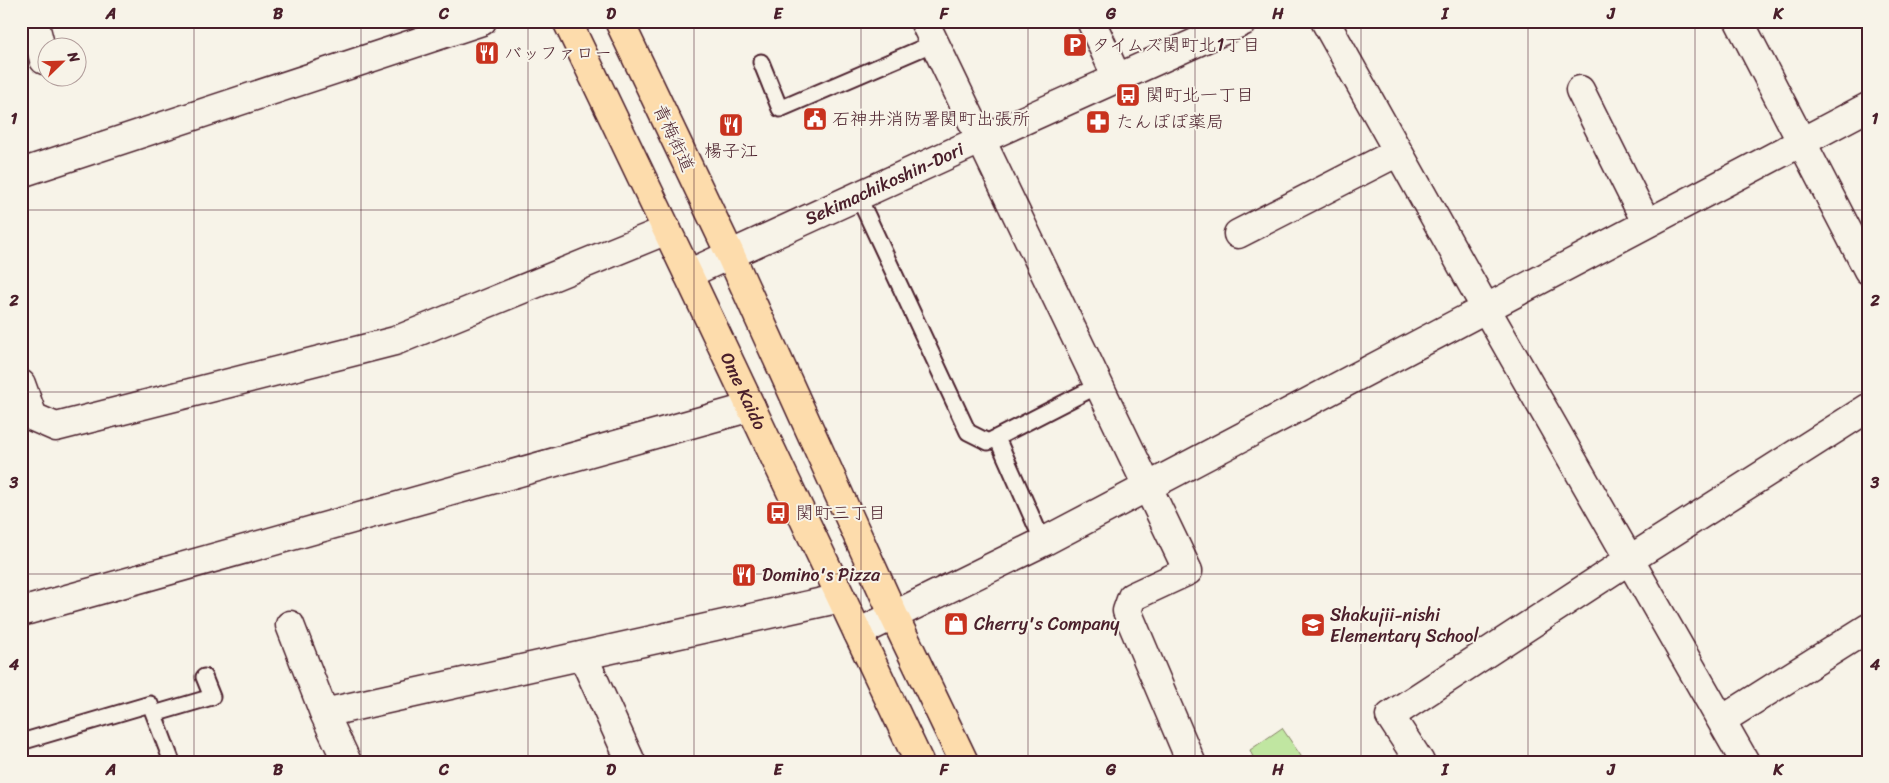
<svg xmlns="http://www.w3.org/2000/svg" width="1889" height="783" viewBox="0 0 1889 783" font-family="Sriracha,'Klee One',sans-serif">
<rect width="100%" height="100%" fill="#f7f3e8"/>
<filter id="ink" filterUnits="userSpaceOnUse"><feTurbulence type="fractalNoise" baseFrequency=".02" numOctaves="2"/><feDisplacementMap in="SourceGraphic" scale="10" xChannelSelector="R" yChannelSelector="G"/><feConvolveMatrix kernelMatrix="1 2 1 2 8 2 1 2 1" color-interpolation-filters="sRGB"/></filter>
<g filter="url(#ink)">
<path fill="#c0e6a1" stroke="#858266" d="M1282,728L1305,762H1255L1250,750Z"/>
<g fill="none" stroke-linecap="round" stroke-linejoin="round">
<defs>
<path id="service" d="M761,62L780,109L934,43
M858,196L968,432L988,442L1099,385
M997,438L1043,542
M154,714L212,697L204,677
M21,742L150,704L172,762"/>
<path id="minor" d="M34,21L44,60
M924,21L1188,571L1132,597L1127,611L1191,762
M1091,21L1117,78
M1325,21L1485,307L1745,762
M1580,90L1646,222
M21,173L482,21
M1238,234L1398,152
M21,384L33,417L56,427L395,341L667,230
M21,612L751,407
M290,625L324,713L347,762
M858,633L1043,542L1868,107
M583,656L631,762
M324,713L841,598
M1722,720L1868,628
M1420,762L1390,716L1629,560L1868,408"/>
<g id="tertiary">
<path d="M1739,21L1868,270"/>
<path id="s1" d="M688,274L980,140L1244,21"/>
</g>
<g id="primary">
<path id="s2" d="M567,21L688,274L919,762"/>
<path d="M619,21L730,254L894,616L964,762"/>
</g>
</defs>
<use href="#service" stroke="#4a1f2b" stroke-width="19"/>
<use href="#minor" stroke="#4a1f2b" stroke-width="31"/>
<use href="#tertiary" stroke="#4a1f2b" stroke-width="31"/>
<use href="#primary" stroke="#4a1f2b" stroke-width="31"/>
<use href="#service" stroke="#f7f3e8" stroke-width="15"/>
<use href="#minor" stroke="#f7f3e8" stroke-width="28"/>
<use href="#tertiary" stroke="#f7f3e8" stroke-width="28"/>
<use href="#primary" stroke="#fddcac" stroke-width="28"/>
</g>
</g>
<path fill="none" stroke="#4a1f2b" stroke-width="1" stroke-opacity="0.55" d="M194,21V762M361,21V762M528,21V762M694,21V762M861,21V762M1028,21V762M1195,21V762M1361,21V762M1528,21V762M1695,21V762M21,210H1868M21,392H1868M21,574H1868"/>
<defs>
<symbol id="parking-square" viewBox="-11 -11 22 22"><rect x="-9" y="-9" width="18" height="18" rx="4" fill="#c8321e" stroke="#f7f3e8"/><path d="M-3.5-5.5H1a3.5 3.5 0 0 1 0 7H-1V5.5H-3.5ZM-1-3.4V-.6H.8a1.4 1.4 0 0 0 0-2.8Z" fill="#fff"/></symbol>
<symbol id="restaurant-square" viewBox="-11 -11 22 22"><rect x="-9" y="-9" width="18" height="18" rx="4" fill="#c8321e" stroke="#f7f3e8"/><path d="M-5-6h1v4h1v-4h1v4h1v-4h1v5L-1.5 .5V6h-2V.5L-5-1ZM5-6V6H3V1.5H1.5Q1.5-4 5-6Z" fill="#fff"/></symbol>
<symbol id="bus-square" viewBox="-11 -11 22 22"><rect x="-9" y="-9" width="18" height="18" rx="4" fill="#c8321e" stroke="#f7f3e8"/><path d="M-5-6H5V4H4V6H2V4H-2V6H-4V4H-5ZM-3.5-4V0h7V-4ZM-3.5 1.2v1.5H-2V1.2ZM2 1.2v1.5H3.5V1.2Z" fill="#fff"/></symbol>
<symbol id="civic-square" viewBox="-11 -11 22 22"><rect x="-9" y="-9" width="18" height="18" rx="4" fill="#c8321e" stroke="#f7f3e8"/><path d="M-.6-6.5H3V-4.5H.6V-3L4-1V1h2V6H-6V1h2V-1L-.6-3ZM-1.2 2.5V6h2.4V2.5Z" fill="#fff"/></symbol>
<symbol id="pharmacy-square" viewBox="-11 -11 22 22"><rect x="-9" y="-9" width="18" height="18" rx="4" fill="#c8321e" stroke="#f7f3e8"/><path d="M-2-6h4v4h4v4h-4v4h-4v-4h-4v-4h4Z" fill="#fff"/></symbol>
<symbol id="shop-square" viewBox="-11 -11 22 22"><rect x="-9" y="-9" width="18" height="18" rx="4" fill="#c8321e" stroke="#f7f3e8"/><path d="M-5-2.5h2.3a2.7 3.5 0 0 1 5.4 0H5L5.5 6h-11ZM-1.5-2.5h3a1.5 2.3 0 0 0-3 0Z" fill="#fff"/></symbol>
<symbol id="school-square" viewBox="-11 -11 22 22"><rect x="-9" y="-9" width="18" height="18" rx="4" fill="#c8321e" stroke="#f7f3e8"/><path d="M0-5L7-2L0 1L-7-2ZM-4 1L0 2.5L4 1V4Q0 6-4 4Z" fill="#fff"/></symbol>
</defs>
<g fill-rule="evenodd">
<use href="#parking-square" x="1061" y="31" width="28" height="28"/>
<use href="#restaurant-square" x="473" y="39" width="28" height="28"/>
<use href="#bus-square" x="1114" y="81" width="28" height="28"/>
<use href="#civic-square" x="801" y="105" width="28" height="28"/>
<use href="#pharmacy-square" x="1084" y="108" width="28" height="28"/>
<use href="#restaurant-square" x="717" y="111" width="28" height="28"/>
<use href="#bus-square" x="764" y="499" width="28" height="28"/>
<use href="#restaurant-square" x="730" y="561" width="28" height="28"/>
<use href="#shop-square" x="942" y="610" width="28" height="28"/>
<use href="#school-square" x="1299" y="611" width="28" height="28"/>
</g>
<g text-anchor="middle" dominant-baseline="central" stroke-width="4" stroke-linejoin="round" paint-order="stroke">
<g font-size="18" fill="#4a1f2b" stroke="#f7f3e8" text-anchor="start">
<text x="1092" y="45">タイムズ関町北1丁目</text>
<text x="504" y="53">バッファロー</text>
<text x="1146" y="95">関町北一丁目</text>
<text x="832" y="119">石神井消防署関町出張所</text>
<text x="1116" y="122">たんぽぽ薬局</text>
<text x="731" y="151" text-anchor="middle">楊子江</text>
<text x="796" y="513">関町三丁目</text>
<text x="762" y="575">Domino's Pizza</text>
<text x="1330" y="615">Shakujii-nishi<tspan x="1330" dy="21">Elementary School</tspan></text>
<text x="974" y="624">Cherry's Company</text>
</g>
<g font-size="18" fill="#4a1f2b" stroke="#f7f3e8">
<text transform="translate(674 138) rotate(65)">青梅街道</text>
<text stroke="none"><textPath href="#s1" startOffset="216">Sekimachikoshin-Dori</textPath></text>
<text stroke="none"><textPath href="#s2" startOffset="410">Ome Kaido</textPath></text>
</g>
</g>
<rect width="1889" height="783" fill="none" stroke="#f7f3e8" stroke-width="55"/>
<g transform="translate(62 62) rotate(67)"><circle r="24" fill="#f7f3e8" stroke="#b29e9c"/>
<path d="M0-4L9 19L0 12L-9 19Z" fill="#c8321e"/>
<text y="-8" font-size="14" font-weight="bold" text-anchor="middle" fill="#4a1f2b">N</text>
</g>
<rect x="28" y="28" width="1834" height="728" fill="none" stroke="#4a1f2b" stroke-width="2"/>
<g font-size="16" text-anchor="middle" font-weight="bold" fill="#4a1f2b">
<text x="111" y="19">A</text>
<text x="278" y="19">B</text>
<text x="444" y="19">C</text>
<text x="611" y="19">D</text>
<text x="778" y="19">E</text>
<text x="944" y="19">F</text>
<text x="1111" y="19">G</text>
<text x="1278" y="19">H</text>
<text x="1445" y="19">I</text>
<text x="1611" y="19">J</text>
<text x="1778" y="19">K</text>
<text x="14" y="124">1</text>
<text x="1875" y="124">1</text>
<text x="14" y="306">2</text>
<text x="1875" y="306">2</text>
<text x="14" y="488">3</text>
<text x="1875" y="488">3</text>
<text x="14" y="670">4</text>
<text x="1875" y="670">4</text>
<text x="111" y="775">A</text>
<text x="278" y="775">B</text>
<text x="444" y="775">C</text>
<text x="611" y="775">D</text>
<text x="778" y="775">E</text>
<text x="944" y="775">F</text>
<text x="1111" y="775">G</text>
<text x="1278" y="775">H</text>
<text x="1445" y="775">I</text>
<text x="1611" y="775">J</text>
<text x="1778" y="775">K</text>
</g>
</svg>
